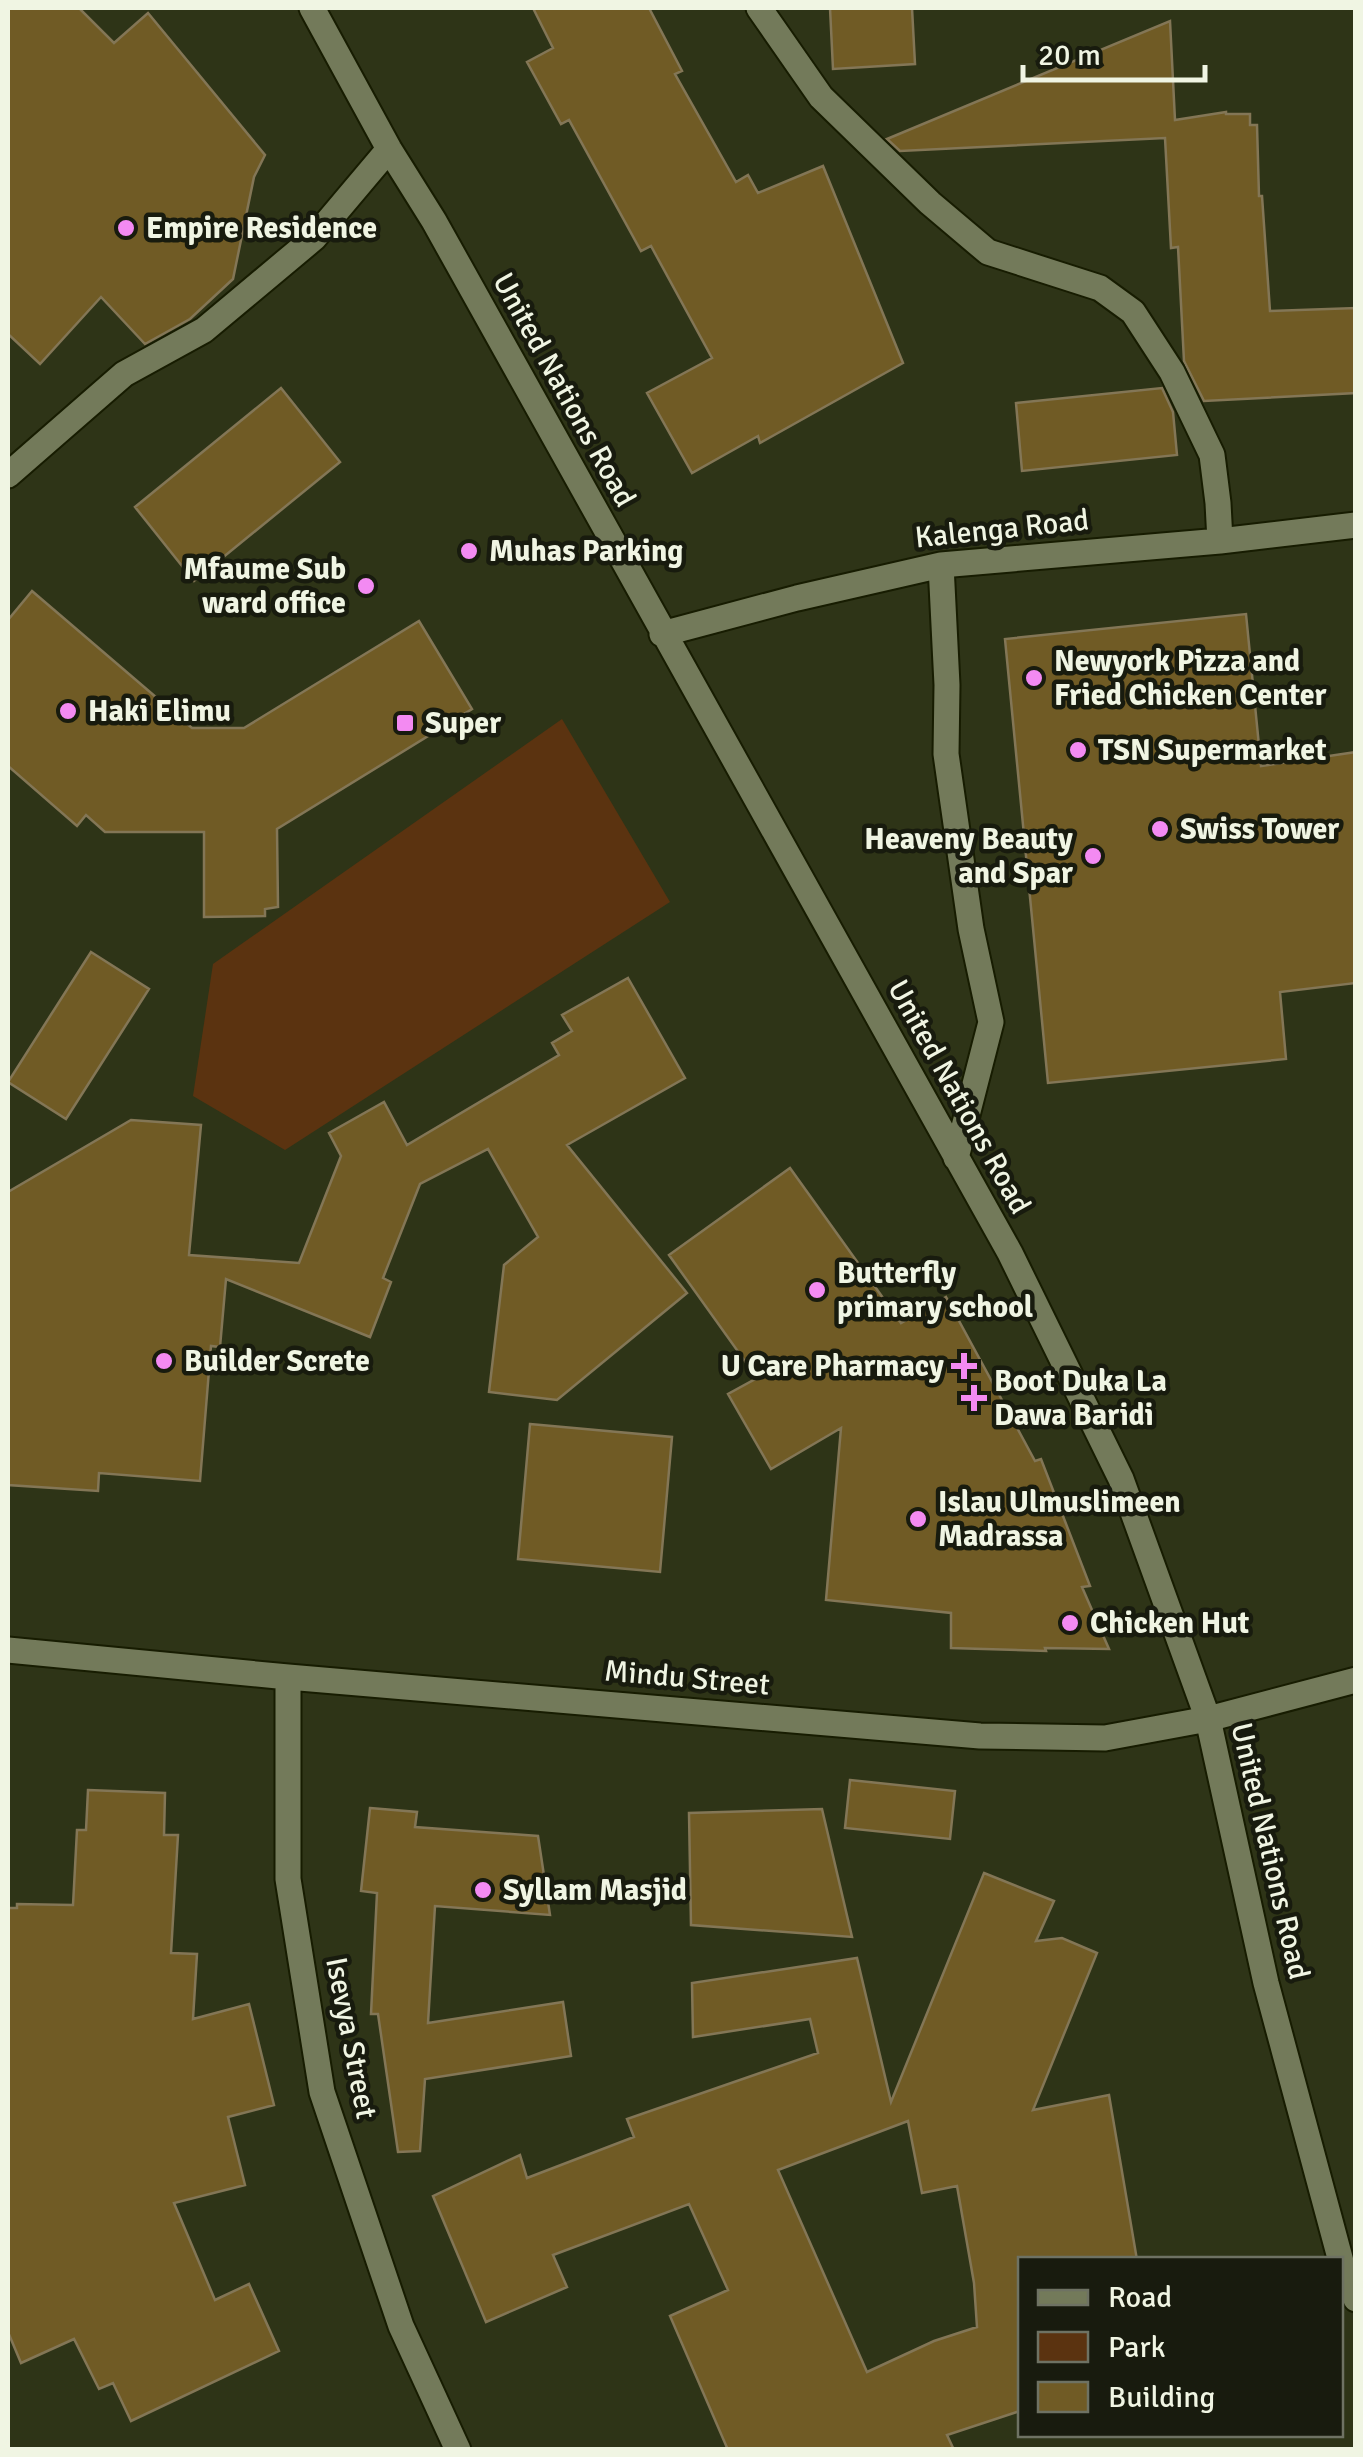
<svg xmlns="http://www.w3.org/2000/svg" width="1363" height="2457" viewBox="0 0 1363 2457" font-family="Signika,sans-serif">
<rect width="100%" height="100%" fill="#2e3417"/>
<path fill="#5b3310" d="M562,719L670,902L285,1150L193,1096L213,964Z"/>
<path fill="#705b25" stroke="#837656" stroke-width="2.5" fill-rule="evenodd" d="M8,8H79L114,43L148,13L265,155L254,177L233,279L190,319L145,344L101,297L40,364L8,334Z
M533,8H649L682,71L675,74L736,182L748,175L758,193L823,166L903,363L760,443L758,436L692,473L647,393L712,358L651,246L641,251L569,120L561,124L527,62L553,48Z
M830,8H912L915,64L833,69Z
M1170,21L1175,120L1226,112V114H1250V125H1257L1259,196H1262L1270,311L1356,308V393L1204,401L1184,361L1178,247L1171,248L1165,138L900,151L887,139Z
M281,388L340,462L194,581L135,507Z
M1162,388L1173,412L1177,455L1022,471L1016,403Z
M32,591L192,728H244L419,621L472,709L277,829L278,907L265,909V916L204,917V832H105L86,815L77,826L8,766V620Z
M1246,614L1261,766L1356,752V983L1280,992L1286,1059L1048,1083L1005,639Z
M91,952L149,989L66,1119L8,1082Z
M628,978L685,1078L567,1145L687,1293L557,1400L489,1392L504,1265L538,1237L488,1149L420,1184L383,1278L391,1282L370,1337L226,1279L220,1347L211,1346L200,1481L99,1473L98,1491L8,1485V1192L131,1120L201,1125L189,1255L299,1263L341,1156L329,1133L384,1102L407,1145L559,1055L552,1043L572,1031L562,1015Z
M790,1168L901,1323L946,1297L1035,1461L1041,1459L1090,1586L1082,1587L1109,1649L1045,1648L1046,1651L951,1648V1613L826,1600L841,1428L771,1469L728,1394L757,1378L669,1255Z
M530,1424L672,1437L660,1572L518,1559Z
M850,1780L955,1791L950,1839L845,1828Z
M88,1790L165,1793L164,1835H178L171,1953L197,1954L193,2019L249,2004L274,2105L228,2117L245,2185L174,2203L215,2300L249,2284L279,2351L131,2421L113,2383L99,2389L74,2339L21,2363L8,2332V1908H17V1904L73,1905L77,1830H86Z
M370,1808L417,1812L415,1827L538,1836L550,1915L435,1906L428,2023L563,2002L571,2056L425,2079L420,2151L398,2152L378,2014H371L377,1893L361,1891Z
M822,1809L852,1937L691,1925L689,1813Z
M984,1873L1054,1901L1036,1941L1062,1938L1097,1953L1033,2110L1109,2095L1137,2260H1020V2411L947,2435L954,2450H728L670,2316L728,2290L689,2204L553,2255L567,2287L486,2322L433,2196L520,2155L527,2178L634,2137L627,2119L818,2053L810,2019L693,2037L692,1983L857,1958L891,2102ZM908,2121L922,2193L957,2186L974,2283L977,2327L934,2341L867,2372L778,2170Z"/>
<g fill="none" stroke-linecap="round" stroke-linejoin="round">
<defs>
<path id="minor" d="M312,8L389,149L434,221L1010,1253L1121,1479L1208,1719L1266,1983L1343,2269L1356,2299
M759,8L821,97L930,203L988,252L1100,288L1133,312L1172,372L1212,455L1218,503L1220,541
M8,475L124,374L204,330L314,238L389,149
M941,565L947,685L946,754L971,929L991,1022L956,1158
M662,634L797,598L941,565L1220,541L1356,525
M8,1650L288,1677L980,1736L1105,1738L1208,1719L1356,1680
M288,1677V1879L322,2092L401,2326L458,2450"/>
</defs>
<use href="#minor" stroke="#171c01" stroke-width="29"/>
<use href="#minor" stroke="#737a5a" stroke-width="25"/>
</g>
<g fill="#f38af2" stroke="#181b0e" stroke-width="4">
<circle cx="126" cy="228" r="10"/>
<circle cx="469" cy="551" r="10"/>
<circle cx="366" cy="586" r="10"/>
<circle cx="1034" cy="678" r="10"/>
<circle cx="68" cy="711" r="10"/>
<rect x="395" y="713" width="20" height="20" rx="5"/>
<circle cx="1078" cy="750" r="10"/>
<circle cx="1160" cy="829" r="10"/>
<circle cx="1093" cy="856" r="10"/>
<circle cx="817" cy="1290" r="10"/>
<circle cx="164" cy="1361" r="10"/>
<path d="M959 1351h10v10h10v10h-10v10h-10v-10h-10v-10h10z"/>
<path d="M969 1383h10v10h10v10h-10v10h-10v-10h-10v-10h10z"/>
<circle cx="918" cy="1519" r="10"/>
<circle cx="1070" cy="1623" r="10"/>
<circle cx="483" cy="1890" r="10"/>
</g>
<g text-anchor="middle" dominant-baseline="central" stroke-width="9" stroke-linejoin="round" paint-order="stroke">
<g font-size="30" font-weight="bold" fill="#f0f5e3" stroke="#181b0e" text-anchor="start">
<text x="146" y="228">Empire Residence</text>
<text x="489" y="551">Muhas Parking</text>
<text x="346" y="569" text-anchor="end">Mfaume Sub<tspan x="346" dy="34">ward office</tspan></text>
<text x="1054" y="661">Newyork Pizza and<tspan x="1054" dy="34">Fried Chicken Center</tspan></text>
<text x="88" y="711">Haki Elimu</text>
<text x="425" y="723">Super</text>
<text x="1098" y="750">TSN Supermarket</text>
<text x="1180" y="829">Swiss Tower</text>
<text x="1073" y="839" text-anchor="end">Heaveny Beauty<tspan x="1073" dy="34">and Spar</tspan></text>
<text x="837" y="1273">Butterfly<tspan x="837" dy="34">primary school</tspan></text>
<text x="184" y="1361">Builder Screte</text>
<text x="944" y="1366" text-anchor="end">U Care Pharmacy</text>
<text x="994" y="1381">Boot Duka La<tspan x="994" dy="34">Dawa Baridi</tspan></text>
<text x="938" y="1502">Islau Ulmuslimeen<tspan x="938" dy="34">Madrassa</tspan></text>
<text x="1090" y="1623">Chicken Hut</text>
<text x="503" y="1890">Syllam Masjid</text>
</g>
<g font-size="30" fill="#f0f5e3" stroke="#181b0e">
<text transform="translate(564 390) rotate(61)">United Nations Road</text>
<text transform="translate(1002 529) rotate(-6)">Kalenga Road</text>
<text transform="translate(959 1097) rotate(61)">United Nations Road</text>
<text transform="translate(687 1678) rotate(5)">Mindu Street</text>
<text transform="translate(1270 1851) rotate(77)">United Nations Road</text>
<text transform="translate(351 2038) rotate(79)">Isevya Street</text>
</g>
</g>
<rect width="1363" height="2457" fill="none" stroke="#f0f5e3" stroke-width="20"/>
<rect x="1018" y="2257" width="325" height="180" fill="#181b0e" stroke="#6e7263" stroke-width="2.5"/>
<rect x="1038" y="2290" width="50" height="15" fill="#737a5a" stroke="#6e7263" stroke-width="2.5"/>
<text x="1108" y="2307" font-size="30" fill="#f0f5e3">Road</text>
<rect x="1038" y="2332" width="50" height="30" fill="#5b3310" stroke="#6e7263" stroke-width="2.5"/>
<text x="1108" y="2357" font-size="30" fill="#f0f5e3">Park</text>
<rect x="1038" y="2382" width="50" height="30" fill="#705b25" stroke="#6e7263" stroke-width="2.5"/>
<text x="1108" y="2407" font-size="30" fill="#f0f5e3">Building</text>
<path d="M1023 65v15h182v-15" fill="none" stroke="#f0f5e3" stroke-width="5"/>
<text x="1038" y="65" font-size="30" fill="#f0f5e3" stroke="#181b0e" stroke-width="8" paint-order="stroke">20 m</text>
</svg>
